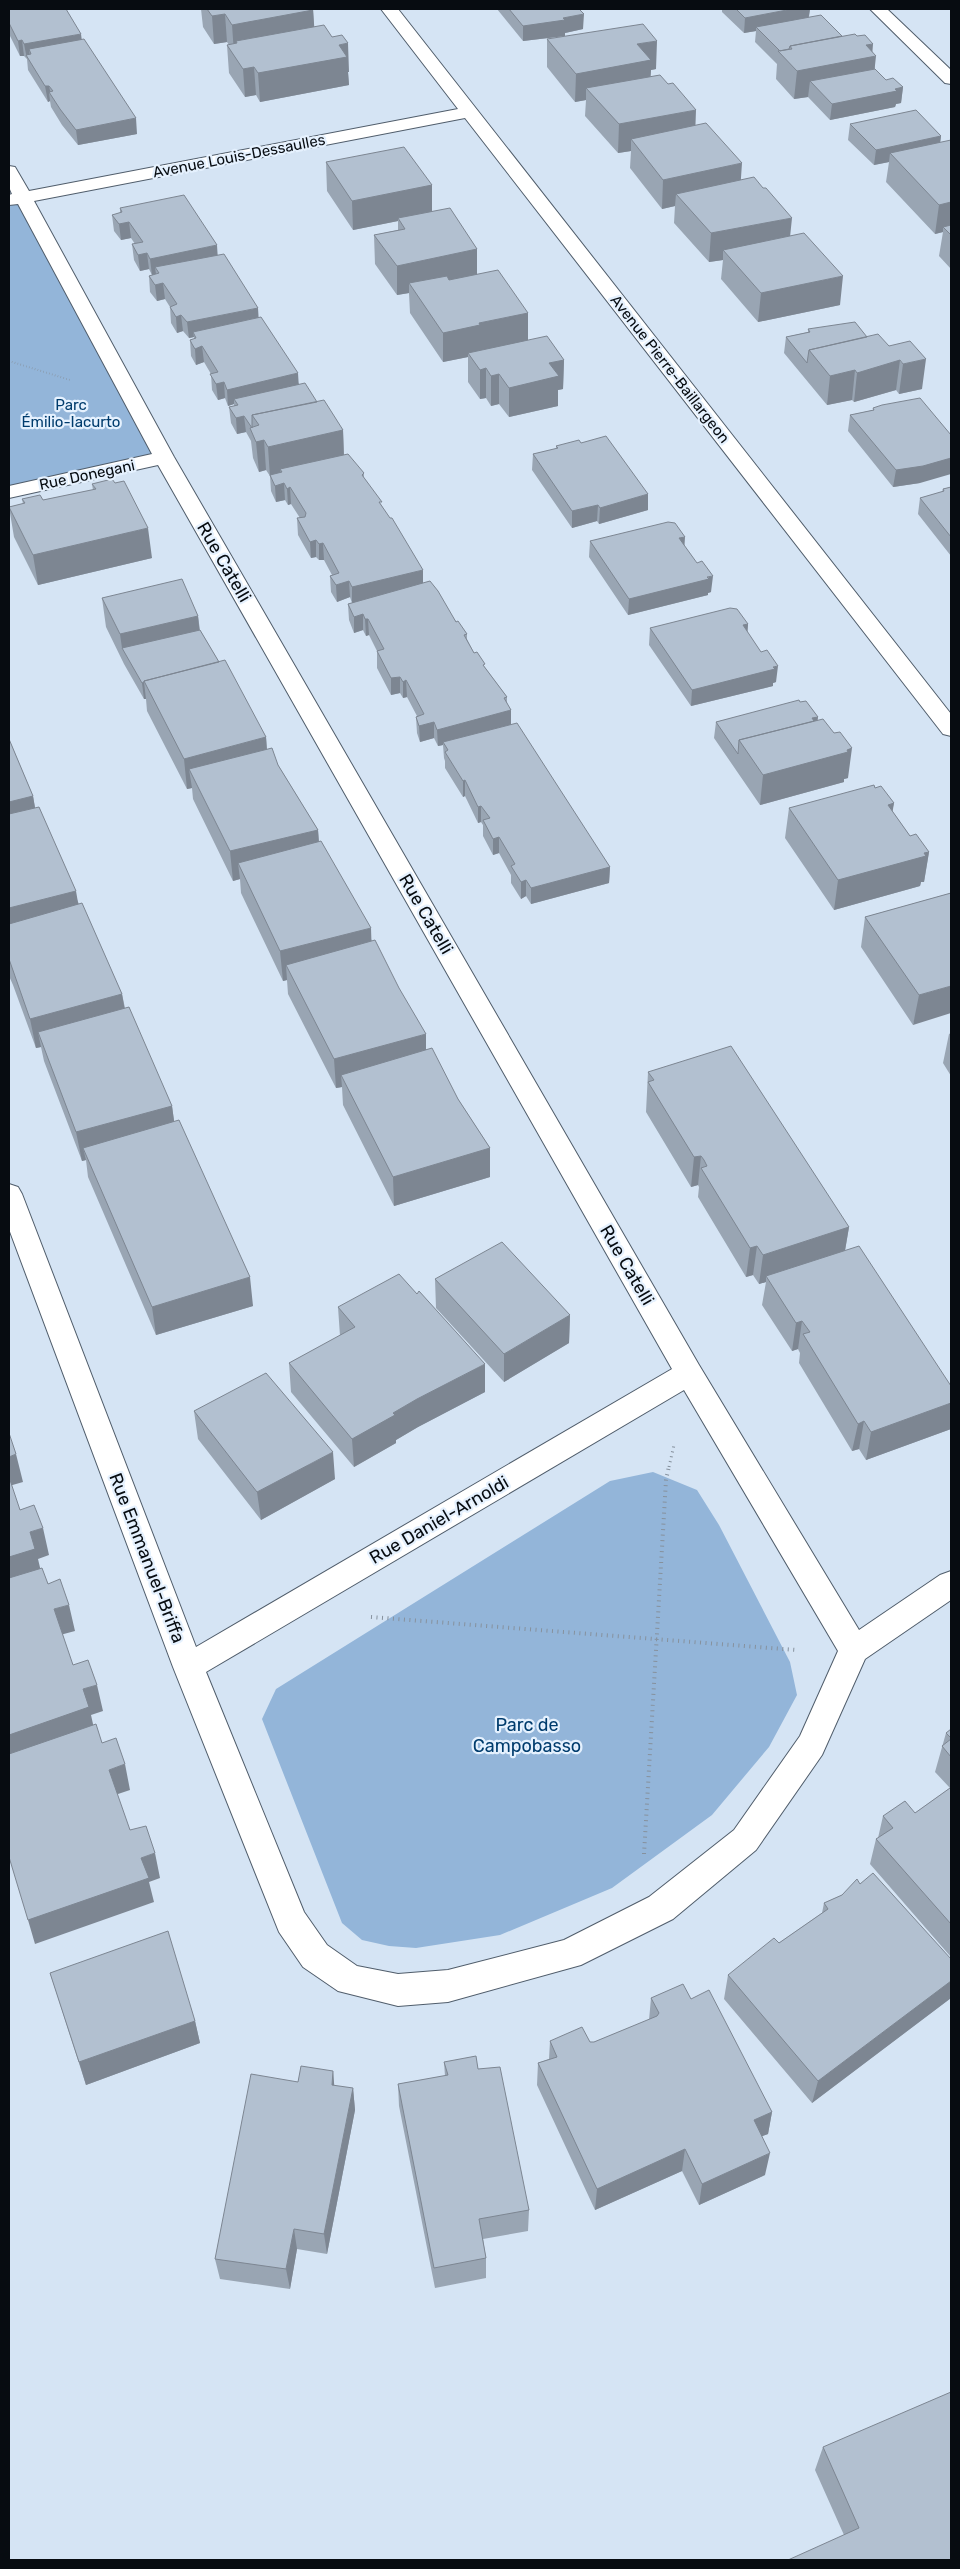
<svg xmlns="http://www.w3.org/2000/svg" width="960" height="2569" viewBox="0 0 960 2569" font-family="Rubik,sans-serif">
<rect width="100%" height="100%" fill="#d5e4f4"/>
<path fill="#93b5d9" d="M24,197L164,457L9,492V200Z
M653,1472L697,1490L719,1525L790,1662L797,1695L769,1747L712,1815L612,1888L500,1935L416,1948L389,1946L362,1940L342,1923L262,1719L276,1689L610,1481Z"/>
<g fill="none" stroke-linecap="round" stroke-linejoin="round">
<defs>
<path id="minor" d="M381,9H398L951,714V736L943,734L465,118L34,201L174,457L699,1365L859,1630L940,1575L951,1571V1600L865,1659L822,1755L756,1850L673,1919L581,1965L448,2002L398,2006L338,1991L303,1967L279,1932L173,1667L9,1229V1184L18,1187L22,1194L196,1647L672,1369L158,465L9,498V486L152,454L18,204L9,205V195L12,194L9,187V166L15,167L29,191L458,109ZM684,1390L838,1651L800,1736L734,1830L649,1897L564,1940L448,1970L398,1974L357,1966L327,1945L304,1912L206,1672Z
M870,9H887L951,70V84L945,83Z"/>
</defs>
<use href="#minor" stroke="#505d6b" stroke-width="2"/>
<path stroke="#86919d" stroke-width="2" stroke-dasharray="0.5 2.5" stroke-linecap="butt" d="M9,361L70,380"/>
<path stroke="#86919d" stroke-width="3" stroke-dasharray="1 4" stroke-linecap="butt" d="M669,1467L674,1445"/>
<path stroke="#86919d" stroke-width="4" stroke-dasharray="1 4.5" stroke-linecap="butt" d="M371,1617L796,1650
M644,1854L666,1480L669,1466"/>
<use href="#minor" fill="#fff" fill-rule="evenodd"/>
</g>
<path fill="#99a5b3" d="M9,9L82,40L137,134L78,145L62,125L51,107L50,101L48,102L28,70L27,59L24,56H20L9,34Z
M201,9H313L314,27L349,72H348L349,85L260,102L256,95L245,97L229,73L227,45H229L227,42L214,44L203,27Z
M497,9H579L583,29L565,33V36L523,41Z
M722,9H810L809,17L842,36L872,52L875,69L886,80L903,87L901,103L896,104L895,107L830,120L808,97L794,99L776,79L777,64L755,42L756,31L744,33L722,12Z
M547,39L656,69L651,70L650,77L695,126L741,180L790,236L840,305L758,322L721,279L723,260L709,262L674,223L675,206L662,209L630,168L631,151L618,153L585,116L586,100L575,102L547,67Z
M850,124L941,136L940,143L951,140V269L939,256L943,232L935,234L886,182L889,162L874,165L848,140Z
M326,162L432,185V211L477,249V274L528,313V340L564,360L563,389L558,390V406L509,417L499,404L491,406L486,398L480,399L468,382V357L443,362L410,313L409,293L397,295L375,264L374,235L398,230V221L353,230L327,191Z
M120,208L218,255L258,308V318L299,384L317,402L343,430L344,455L364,473V478L382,506L423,583L467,634V639L474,653L507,697V702L511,725L610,867L609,883L531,904L526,896L521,899L511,883V875L499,853L493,855L483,836V825L481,822L478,823L465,796L463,797L445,768V761L444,758L443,745L438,746L434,738L420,742L417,733L416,717L417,716L407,697L403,698L400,693L391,695L377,668V651L369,635L366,636L363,630L354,633L349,620L348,604L352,603L350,597L337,602L331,592L330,576L332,575L324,560H319L316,557L311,558L298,535L297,518H300L291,504L288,505L285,500L276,502L271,491L270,476L266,470L259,472L253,458L251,441L246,432L237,434L231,423L229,407L234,406V404L228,406L225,398L218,400L212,390L211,374L204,362L196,365L191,356L190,340L194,339V337L189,338L183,331L177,333L171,323L170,307L165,299L157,301L150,292L149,276L152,275L149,269L140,271L134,260L132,244H135L131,238L121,240L114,231L112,215L120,213Z
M808,329L867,337L889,346L922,389L899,394L896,390L854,402L852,400L827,405L784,353L786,337L808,332Z
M873,408L920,483L893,487L848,431L850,415L873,410Z
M581,443L648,510L599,524L597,521L572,528L532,470L533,454L556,449V446Z
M92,484L152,558L38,585L14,537L9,507L23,504L22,499L43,500L93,490Z
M951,487V556L918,514L920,498L942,492L943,489Z
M590,541L684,545L711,592L708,593V595L628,615L589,557Z
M102,598L198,616L200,630L219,662L266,737L267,749L278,765L318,830L319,841L372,941L426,1050L490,1148V1177L394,1206L343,1105L342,1087L336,1088L288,994L287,980L283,981L241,893L240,879L233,881L193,799L192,788L187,789L147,711L146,699H144L124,664L106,627Z
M748,624L747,632L776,682L773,683V686L691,706L649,645L650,628Z
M800,702L818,717L817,720L848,778L844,779V782L760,805L714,738L716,722Z
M9,739L33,796L35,808L79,904L122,994L125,1008L172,1106L174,1121L253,1306L156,1335L88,1177L86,1160L82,1161L44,1061L41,1047L36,1048L13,985L9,976Z
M875,788L894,803L892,811L910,836L929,852L924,882H921L920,886L834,910L785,838L789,808Z
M951,893L913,1025L861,947L865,917Z
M951,1033V1076L943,1063L949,1034Z
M648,1072L849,1227L845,1251L951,1386V1429L866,1460L859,1449L852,1451L799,1363L800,1353L798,1349L792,1351L762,1305L766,1282L759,1284L753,1275L746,1277L698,1197L699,1187L698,1185L691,1187L646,1112Z
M435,1279L570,1315L569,1343L504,1382L436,1308Z
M338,1307L485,1392L418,1427L396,1440V1443L354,1467L291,1392L289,1363L340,1336Z
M194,1411L335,1479L261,1520L198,1439Z
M951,1729V1957L870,1864L876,1839L878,1838L883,1816L915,1813L950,1788L935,1772L946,1733Z
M860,1884L951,1959V1998L812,2103L724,1999L728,1975L779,1943L822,1913L824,1903L842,1895Z
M50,1973L195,2021L200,2043L86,2085Z
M651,1998L691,1999L772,2112L768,2134L762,2136L765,2175L699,2205L682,2171L595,2210L537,2085L538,2063L549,2059L550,2041L594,2042L649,2020Z
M444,2062L478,2069L529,2210L528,2231L483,2239L486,2258V2278L435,2288L399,2106L398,2084L445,2076Z
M333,2071L334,2086L353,2088L355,2110L327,2254L297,2249L290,2289L220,2279L215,2259L298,2082Z
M823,2447L951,2560L844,2535L815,2470Z"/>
<path fill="#7d8692" d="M306,9H313L315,38L237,43L236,41L237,52L234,53L232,25Z
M792,9H810L808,21L756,27V31L744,33L745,18Z
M225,14L227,42L214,44L212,16Z
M584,14L583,29L565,33V36L523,41V26Z
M81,34L83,49L31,54L29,49L30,58L26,55L27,59L24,44Z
M22,40L24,56H20L18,41Z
M657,41L656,69L651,70L650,88H586V100L575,102L576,74L637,44Z
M348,43L349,72H348L349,85L260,102L258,73L339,45Z
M873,44L872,57L876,56L873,84L810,81L808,97L794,99L797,71L866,45Z
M254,67L256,95L245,97L243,69Z
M45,86H49L51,95L49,92L50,101L48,102Z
M903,87L901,103L896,104L895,107L830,120L832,104Z
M696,110L695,138L631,139V151L618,153L619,124Z
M136,118L137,134L78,145L76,130Z
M941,136L939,151L890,153L889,162L874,165L876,150Z
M742,163L740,192L676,194L675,206L662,209L663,180Z
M432,185V214L398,218V221L353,230L352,201Z
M951,202V230L943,227V232L935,234L939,205Z
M792,218L789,247L723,250V260L709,262L711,233Z
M129,222L131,238L121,240L119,224Z
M217,245L218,261L155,267L156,274L152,275L150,259Z
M477,249V278L409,283V293L397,295V266Z
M147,253L149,269L140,271L138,255Z
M843,276L840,305L758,322L761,293Z
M163,283L165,299L157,301L155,285Z
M258,308L259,324L193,332L194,337L189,338L187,322Z
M528,313V343L468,353V357L443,362V333L479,323Z
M181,315L183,331L177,333L176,317Z
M202,346L204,362L196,365L195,349Z
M926,359L922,389L899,394L903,364Z
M564,360L563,389L558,390V406L509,417V388L549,363Z
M900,360L896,390L854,402L857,373Z
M486,368V398L480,399V370Z
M855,370L852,400L827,405L830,376Z
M298,373L299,389L234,399V404L228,406L227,390Z
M499,374V404L491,406V376Z
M224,382L225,398L218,400L216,384Z
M244,416L246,432L237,434L236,418Z
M343,430L344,460L282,472L280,469L281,474L270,477L268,447Z
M264,440L266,470L259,472L256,442Z
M951,458V474L920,483L893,487L896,470Z
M284,483L285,500L276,502L275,486Z
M290,487L291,504L288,505L287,489Z
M648,494V510L599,524L600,508Z
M598,505L597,521L572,528V511Z
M148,528L152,558L38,585L33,555Z
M685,537L684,553L679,538Z
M316,540V557L311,558L310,542Z
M323,543L324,560H319V544Z
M423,570V587L352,604V587Z
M713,576L711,592L708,593V595L628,615L629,599Z
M349,581L350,597L337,602L336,585Z
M363,614V630L354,633V617Z
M198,616L201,646L122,648L120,634Z
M365,619H368L369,635L366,636Z
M748,624L747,640L743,625Z
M778,666L776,682L773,683V686L691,706L692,690Z
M400,677V693L391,695V678Z
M406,680L407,697L403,698V682Z
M144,682L146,699H144L142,683Z
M511,710V726L443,742V745L438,746L437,730Z
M818,717L816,733L812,718Z
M434,722V738L420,742L419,726Z
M266,737L268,767L189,769L192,788L187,789L184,759Z
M852,748L848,778L844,779V782L760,805L763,775Z
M465,780V796L463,797V781Z
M33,796L38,825L9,833V802Z
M894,803L889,833L888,805Z
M481,806V822L478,823V807Z
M318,830L320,860L238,863L240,879L233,881L230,851Z
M499,837V853L493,855V839Z
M929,852L924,882H921L920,886L834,910L838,880Z
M610,867L609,883L531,904V888Z
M526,880V896L521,899V882Z
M76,891L81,920L9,940V908Z
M371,928L372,958L286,965L287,980L283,981L280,951Z
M951,986V1013L913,1025L919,995Z
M122,994L127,1023L38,1032L41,1047L36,1048L30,1019Z
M426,1034V1064L341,1075L342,1087L336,1088L334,1059Z
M172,1106L176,1135L83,1148L86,1160L82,1161L76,1132Z
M490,1148V1177L394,1206L393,1177Z
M701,1156L698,1185L691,1187L694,1157Z
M849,1227L844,1256L766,1276V1282L759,1284L763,1255Z
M757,1246L753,1275L746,1277L750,1248Z
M250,1277L253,1306L156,1335L152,1307Z
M570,1315L569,1343L504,1382V1354Z
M802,1321L798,1349L792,1351L796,1323Z
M485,1364V1392L418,1427L396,1440V1443L354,1467L352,1439L393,1413L417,1399Z
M951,1403V1429L866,1460L871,1432Z
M864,1421L859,1449L852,1451L858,1424Z
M333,1452L335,1479L261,1520L257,1492Z
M16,1454L23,1482L9,1486V1457Z
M43,1528L49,1555L38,1559L42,1576L9,1587V1557L30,1532Z
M69,1605L75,1631L60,1635L54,1609Z
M97,1685L103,1711L91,1715L95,1733L9,1763V1735L83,1689Z
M125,1764L130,1790L115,1795L109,1770Z
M155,1853L160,1878L149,1882L154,1902L35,1944L28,1920L141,1858Z
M951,1981V1998L812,2103L818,2081Z
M195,2021L200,2043L86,2085L79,2062Z
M333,2071L335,2094L332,2085Z
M353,2088L355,2110L327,2254L324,2234Z
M772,2112L768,2134L749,2141L754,2120Z
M685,2149L682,2171L595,2210L597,2189Z
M770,2153L765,2175L699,2205L702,2184Z
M294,2229L297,2249L290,2289L286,2269Z"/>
<path fill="#b2c0d0" stroke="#7d8692" d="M9,9H66L81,34L24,44L22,40L18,41L9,23Z
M207,9H312L313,10L232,25L225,14L212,16Z
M509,9H579L584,14L563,18L565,20L523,26Z
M736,9H792L745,18Z
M821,15L842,36L790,46L789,49L780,51L756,27Z
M643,24L657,41L637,44L651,60L576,74L547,39Z
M324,25L332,37L342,35L348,43L339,45L347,57L258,73L254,67L243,69L227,45L237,43L236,41Z
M855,34L857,36L865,35L873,44L866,45L876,56L797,71L778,51L792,49L790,46Z
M84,39L136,118L76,130L60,109L49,92L53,91L49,86H45L26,55L31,54L29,49Z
M875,69L886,80L893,78L903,87L895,89L897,91L832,104L810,81Z
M660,75L668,84L673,83L696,110L619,124L586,88Z
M916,110L941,136L876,150L850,124Z
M706,123L742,163L663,180L631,139Z
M951,140V202L939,205L890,153Z
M404,147L432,185L352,201L326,162Z
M754,177L763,188H766L792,218L711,233L676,194Z
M184,195L217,245L150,259L147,253L138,255L132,244L143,242L129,222L119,224L112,215L122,212L120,208Z
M450,208L477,249L397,266L374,235L405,229L398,218Z
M951,225V235L943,227Z
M804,233L843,276L761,293L723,250Z
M224,254L258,308L187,322L181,315L176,317L170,307L177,304L163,283L155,285L149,276L159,273L155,267Z
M498,270L528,313L479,323L480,325L443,333L409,283L447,276L449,280Z
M261,317L298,373L227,390L224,382L216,384L210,374L218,372L202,346L195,349L192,344L190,340L196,338L193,332Z
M855,322L867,337L809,350L807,363L786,337L810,332L808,329Z
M878,334L889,346L910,341L926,359L903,364L900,360L857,373L855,370L830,376L809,350Z
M547,336L564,360L549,363L559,376L509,388L499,374L491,376L486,368L480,370L468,353Z
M305,383L317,402L252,415V428L244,416L236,418L229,407L238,405L234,399Z
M920,398L951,435V458L923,466L896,470L850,415L874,410L873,408L882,405Z
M324,400L343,430L268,447L264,440L256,442L250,428L259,425L252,415Z
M606,436L648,494L600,508L598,505L572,511L533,454L558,448L556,446L579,440L581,443Z
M348,454L364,473L362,475L382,502H379L390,518H392L423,570L352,587L349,581L336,585L330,576L339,573L323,543L319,544L316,540L310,542L297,518L305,517L306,513L290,487L287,489L284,483L275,486L270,475L282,472L280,469Z
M112,479L115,483L124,481L148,528L33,555L9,507L25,503L22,499L40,495L43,500L96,489L92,484Z
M951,487V537L920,498L944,491L943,489Z
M668,522L675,523L685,537L679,538L697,563L702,561L713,576L707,577L709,579L629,599L590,541Z
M182,579L198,616L120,634L102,598Z
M430,581L438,591L456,622L458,621L467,634L464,635L474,653L477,652L485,664L483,665L507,697L504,698L511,710L437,730L434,722L419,726L416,717L424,714L406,680L403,682L400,677L391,678L377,651L384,649L368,619H365L363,614L354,617L348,604Z
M730,608L737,609L748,624L743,625L761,652L767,650L778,666L773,667L775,669L692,690L650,628Z
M200,630L219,662L144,681V682L142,683L122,648Z
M225,660L266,737L184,759L144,681Z
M799,700L800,702L806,701L818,717L812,718L814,721L739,740L738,754L716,722Z
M823,719L834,733L840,732L852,748L847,750L848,752L763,775L739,740Z
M517,723L610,867L531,888L526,880L521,882L511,866L515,864L499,837L493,839L483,820L490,818L481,806L478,807L465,780L463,781L445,752L448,750L443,742Z
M9,739L33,796L9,802Z
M272,748L278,765L318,830L230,851L189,769Z
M874,785L875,788L881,786L894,803L888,805L910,836L916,834L929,852L924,853L926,856L838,880L789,808Z
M39,807L76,891L9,908V814Z
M321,841L371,928L280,951L238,863Z
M951,893V986L919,995L865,917Z
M82,903L122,994L30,1019L9,959V924Z
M375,940L399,988L426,1034L334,1059L286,965Z
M129,1007L172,1106L76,1132L38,1032Z
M731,1046L849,1227L763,1255L757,1246L750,1248L701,1168L707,1166L704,1160L701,1156L694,1157L648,1082L654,1080L648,1072Z
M432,1048L458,1099L490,1148L393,1177L341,1075Z
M179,1120L250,1277L152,1307L83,1148Z
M502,1242L570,1315L504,1354L435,1279Z
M859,1246L951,1386V1403L871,1432L864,1421L858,1424L803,1334L810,1332L802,1321L796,1323L766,1276Z
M399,1274L417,1294L419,1291L485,1364L417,1399L393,1413L395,1415L352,1439L289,1363L355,1327L338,1307Z
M266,1373L333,1452L257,1492L194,1411Z
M9,1433L16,1454L9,1457Z
M9,1477L20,1510L34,1505L43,1528L30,1532L35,1549L9,1557Z
M42,1568L48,1584L60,1579L69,1605L54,1609L73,1665L88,1660L97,1685L83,1689L89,1707L9,1735V1578Z
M96,1724L102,1743L116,1738L125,1764L109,1770L130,1830L146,1826L155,1853L141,1858L149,1878L28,1920L9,1857V1754Z
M951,1729V1738L946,1733Z
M951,1739V1757L942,1746Z
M950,1788L951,1790V1924L876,1839L893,1828L883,1816L905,1801L915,1813Z
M873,1873L951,1959V1981L818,2081L728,1975L774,1938L779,1943L828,1909L824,1903L842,1895L857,1879L860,1884Z
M168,1931L195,2021L79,2062L50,1973Z
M683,1984L691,1999L709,1990L772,2112L754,2120L770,2153L702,2184L685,2149L597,2189L538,2063L557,2057L550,2041L582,2027L590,2042H594L657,2016L659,2013L651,1998Z
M476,2056L478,2069L500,2067L529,2210L479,2219L486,2258L434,2268L398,2084L448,2075L444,2062Z
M301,2066L333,2071L332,2085L353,2088L324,2234L294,2229L286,2269L215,2259L251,2074L298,2082Z
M951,2392V2560H788L859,2528L823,2447Z"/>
<g text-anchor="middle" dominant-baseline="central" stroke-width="4.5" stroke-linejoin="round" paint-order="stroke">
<g font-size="15" fill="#070c11" stroke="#e5f1fe">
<text transform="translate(239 156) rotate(-11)">Avenue Louis-Dessaulles</text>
<text transform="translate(670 369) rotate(52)">Avenue Pierre-Baillargeon</text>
<text transform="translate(87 475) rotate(-12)">Rue Donegani</text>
</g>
<g font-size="15" fill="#003c6d" stroke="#e5f1fe">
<text x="71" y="405">Parc<tspan x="71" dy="17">Émilio-Iacurto</tspan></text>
</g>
<g font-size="18" fill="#070c11" stroke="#e5f1fe">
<text transform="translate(224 562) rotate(60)">Rue Catelli</text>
<text transform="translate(426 914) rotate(60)">Rue Catelli</text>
<text transform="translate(627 1265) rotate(60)">Rue Catelli</text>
<text transform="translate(439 1520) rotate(-30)">Rue Daniel-Arnoldi</text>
<text transform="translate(147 1558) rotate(69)">Rue Emmanuel-Briffa</text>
</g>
<g font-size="18" fill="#003c6d" stroke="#e5f1fe">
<text x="527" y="1725">Parc de<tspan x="527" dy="21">Campobasso</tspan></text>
</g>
</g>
<rect width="960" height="2569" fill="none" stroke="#070c11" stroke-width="20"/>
</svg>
